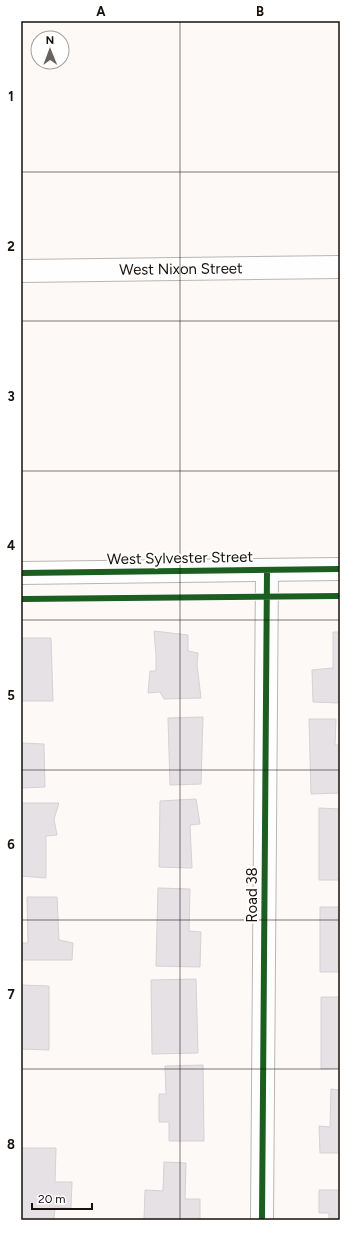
<svg xmlns="http://www.w3.org/2000/svg" width="361" height="1241" viewBox="0 0 361 1241" font-family="Figtree,sans-serif">
<rect width="100%" height="100%" fill="#fcf9f7"/>
<path fill="#e5e1e4" stroke="#d5d1d4" d="M154,631L188,635V651L198,653L197,665L201,698L164,699L160,692L148,693L150,671H156V655Z
M333,632H340V703L313,702L312,670L333,668Z
M21,638H51L53,701H21Z
M203,717L201,784L170,785L168,718Z
M309,719H336L335,745H340V793L311,794Z
M21,743L44,744L45,787L21,788Z
M196,799L200,824L190,825L192,868L159,867L160,801Z
M21,803H59L54,819L57,835L46,836V878L21,876Z
M319,808L340,809V880H319Z
M158,888L190,889L189,931L201,932L200,967L156,966Z
M27,897H57L59,940L73,943L72,960H21V943H28Z
M320,907H340V972H320Z
M196,979L198,1053L152,1054L151,980Z
M21,985L49,986V1050L21,1049Z
M321,997H340V1068L321,1069Z
M203,1065L204,1141H169V1122H159V1094H166L165,1066Z
M331,1089L340,1090V1153H320L319,1126L330,1127Z
M21,1148H56L55,1182H72L71,1208L55,1207L54,1220H21Z
M164,1162L186,1163L185,1199H200V1220H144L145,1190L163,1191Z
M319,1190H340V1220H329V1213H319Z"/>
<g fill="none" stroke-linecap="round" stroke-linejoin="round">
<defs>
<g id="minor">
<path id="s1" d="M21,271L340,267"/>
<path d="M262,1220L267,570"/>
</g>
<path id="tertiary" d="M21,573L340,569"/>
</defs>
<use href="#minor" stroke="#bbb5b2" stroke-width="24"/>
<use href="#tertiary" stroke="#bbb5b2" stroke-width="24"/>
<use href="#minor" stroke="#fffefe" stroke-width="22"/>
<use href="#tertiary" stroke="#fffefe" stroke-width="22"/>
<defs>
<path id="cycleway" d="M21,573L340,569
M21,599L340,596
M262,1220L267,570"/>
</defs>
<use href="#cycleway" stroke="#fff" stroke-width="8"/>
<use href="#cycleway" stroke="#1b5e20" stroke-width="6"/>
</g>
<path fill="none" stroke="#18110c" stroke-width="1" stroke-opacity="0.55" d="M180,21V1220M21,172H340M21,321H340M21,471H340M21,620H340M21,770H340M21,920H340M21,1069H340"/>
<g text-anchor="middle" dominant-baseline="central" stroke-width="4" stroke-linejoin="round" paint-order="stroke">
<g font-size="15" fill="#18110c" stroke="#fff">
<text stroke="none"><textPath href="#s1" startOffset="160">West Nixon Street</textPath></text>
<text transform="translate(180 558) rotate(-1)">West Sylvester Street</text>
<text transform="translate(252 895) rotate(-90)">Road 38</text>
</g>
</g>
<rect width="361" height="1241" fill="none" stroke="#ffffff" stroke-width="44"/>
<g transform="translate(50 50) rotate(359)"><circle r="19" fill="#ffffff" stroke="#a3a09e"/>
<path d="M0-3L7 15L0 10L-7 15Z" fill="#68625e"/>
<text y="-6" font-size="11" font-weight="bold" text-anchor="middle" fill="#18110c">N</text>
</g>
<path d="M32 1203v6h60v-6" fill="none" stroke="#18110c" stroke-width="2"/>
<text x="38" y="1203" font-size="12" fill="#18110c" stroke="#ffffff" stroke-width="3" paint-order="stroke">20 m</text>
<rect x="22" y="22" width="317" height="1197" fill="none" stroke="#18110c" stroke-width="1.5"/>
<g font-size="13" text-anchor="middle" font-weight="bold" fill="#18110c">
<text x="101" y="16">A</text>
<text x="260" y="16">B</text>
<text x="11" y="101">1</text>
<text x="11" y="251">2</text>
<text x="11" y="401">3</text>
<text x="11" y="550">4</text>
<text x="11" y="700">5</text>
<text x="11" y="849">6</text>
<text x="11" y="999">7</text>
<text x="11" y="1149">8</text>
</g>
</svg>
